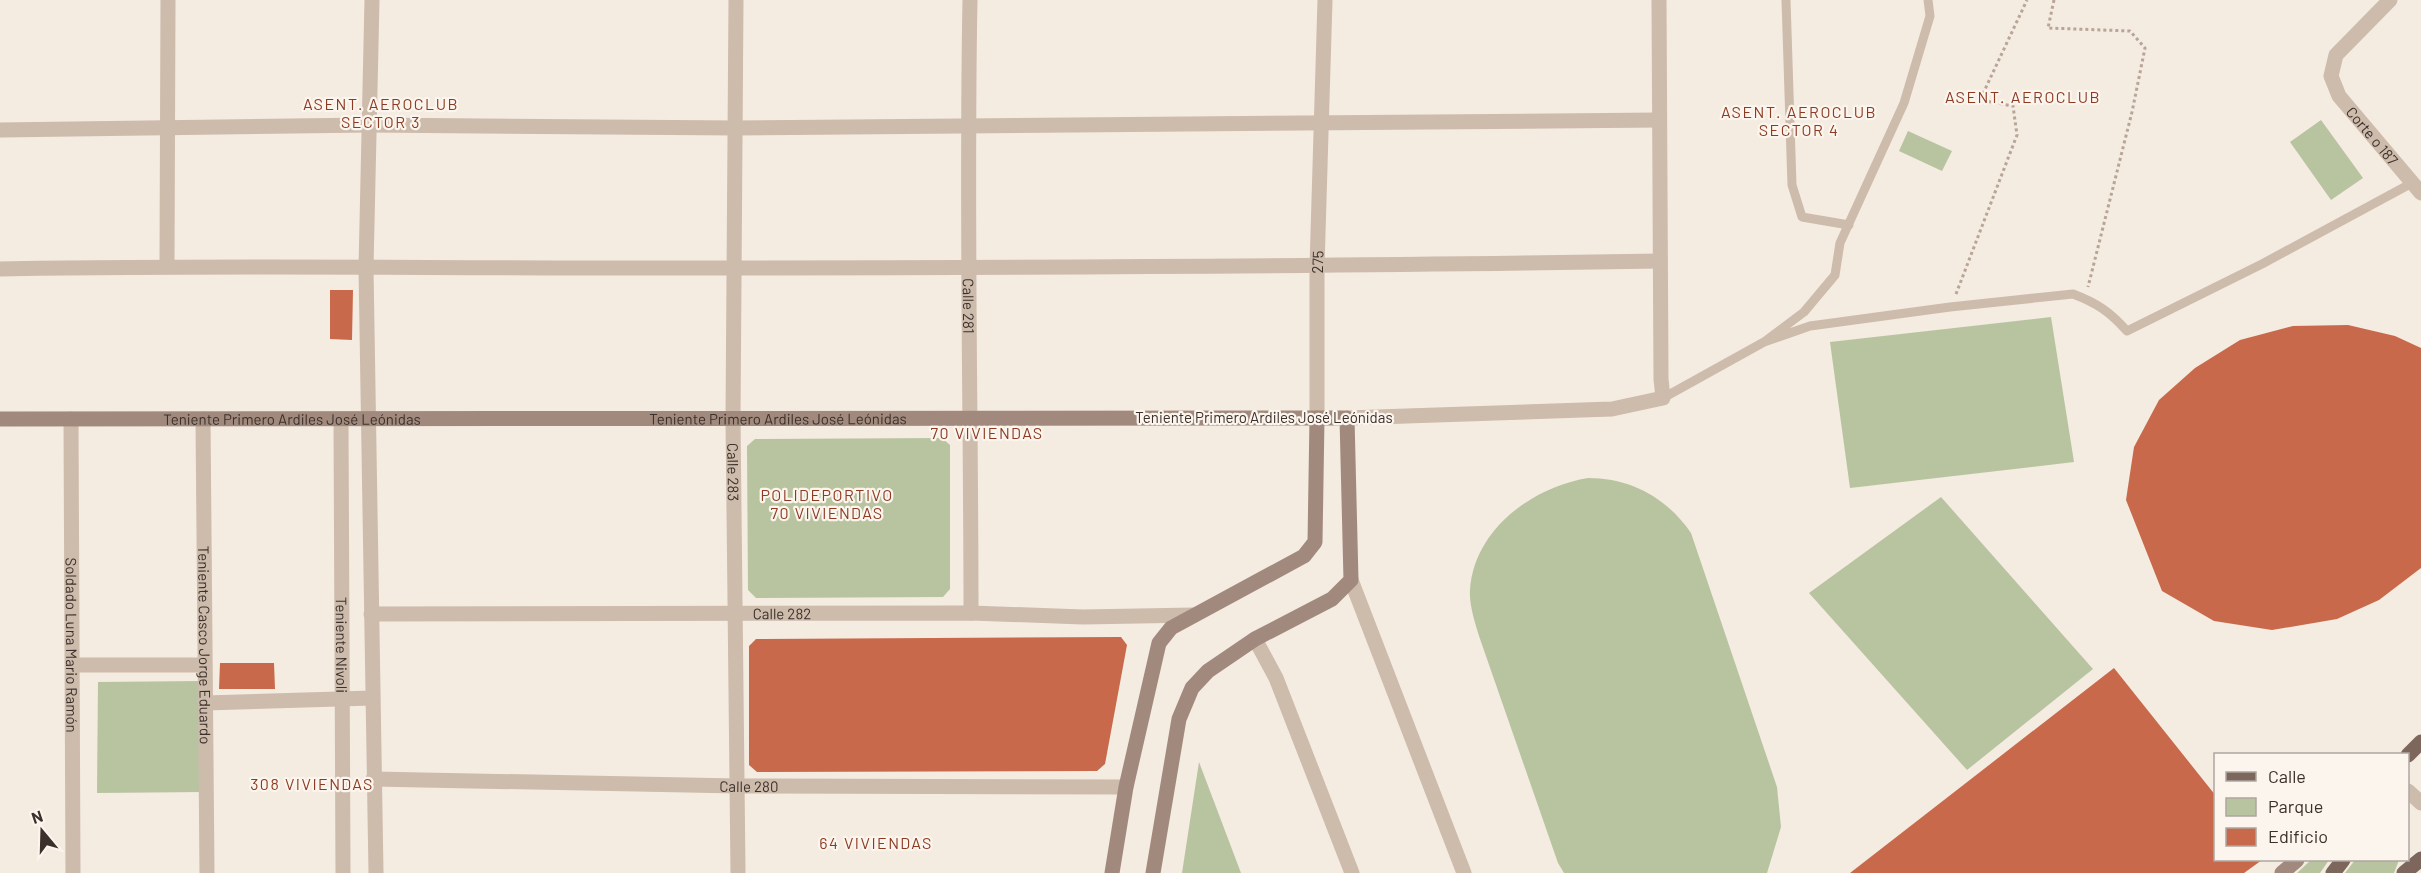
<svg xmlns="http://www.w3.org/2000/svg" width="2421" height="873" viewBox="0 0 2421 873" font-family="Barlow,sans-serif">
<rect width="100%" height="100%" fill="#f4ebe1"/>
<path fill="#b8c4a0" d="M2321,120L2363,178L2331,200L2290,142Z
M1908,131L1952,151L1942,171L1899,151Z
M2051,317L2074,462L1850,488L1830,342Z
M942,438L950,445V589L943,597L756,598L748,590L747,446L755,439Z
M1588,478C1631,478 1667,498 1691,533L1777,787L1781,827L1767,873H1564L1558,863L1479,636C1475,622 1469,605 1470,590C1474,529 1533,487 1588,478Z
M1941,497L2093,669L1967,770L1809,593Z
M202,681L203,792L97,793L98,682Z
M1199,762L1241,873H1182Z
M2311,860H2329L2320,873H2297Z
M2355,860H2399L2394,873H2345Z"/>
<path fill="#c8694b" d="M330,290H353L352,340L330,339Z
M2348,325L2395,336L2421,348V568L2379,600L2337,619L2272,630L2214,621L2162,591L2126,500L2134,447L2159,400L2195,368L2240,340L2293,326Z
M1121,637L1127,645L1105,764L1097,771L757,772L749,765V646L756,639Z
M220,663H274L275,689H219Z
M2114,668L2216,796V860H2262L2244,873H1850Z"/>
<g fill="none" stroke-linecap="round" stroke-linejoin="round">
<path stroke="#b9a596" stroke-width="3" stroke-dasharray="3 3" stroke-linecap="butt" d="M2054,0L2048,28L2130,31L2145,48L2132,112L2088,287
M1956,294L2017,135L2013,106L1980,100L2027,0"/>
<path stroke="#cdbbac" stroke-width="9" d="M1786,0L1792,185L1802,217L1849,225
M1764,342L1810,326L1950,307L2073,294C2097,303 2110,312 2127,331L2262,264L2412,183
M1663,398L1764,342L1804,312L1835,275L1840,243L1904,103L1930,16L1928,0"/>
<g stroke="#cdbbac" stroke-width="15">
<path d="M372,0L366,268L376,873"/>
<path id="s1" d="M736,0L733,419L738,873"/>
<path id="s2" d="M970,0C966,204 971,409 971,613"/>
<path id="s3" d="M2390,0L2336,55L2331,76L2339,96L2421,193"/>
<path d="M0,130L369,125L736,128L1659,120"/>
<path d="M167,266L168,0"/>
<path d="M0,269C203,265 406,268 609,268C959,268 1310,267 1660,261"/>
<path id="s4" d="M1317,418V267L1325,0"/>
<path d="M1347,418L1612,409L1663,398L1661,379L1659,0"/>
<path id="s5" d="M71,419L73,873"/>
<path id="s6" d="M203,419L207,873"/>
<path id="s7" d="M341,419L343,873"/>
<path d="M1351,580L1464,873"/>
<path id="s8" d="M371,614L971,613L1083,617L1194,615"/>
<path d="M1255,639L1276,678L1352,873"/>
<path d="M73,665H204"/>
<path d="M205,703L372,698"/>
<path id="s9" d="M373,779L738,786L1126,787"/>
<path d="M2408,791L2421,803"/>
</g>
<g stroke="#a18a7d" stroke-width="15">
<path id="s10" d="M0,419L1347,418L1351,580L1332,599L1255,639L1208,671L1192,688L1179,719L1153,873"/>
<path d="M1112,873L1126,787L1159,643L1171,628L1304,556L1315,542L1317,418"/>
<path d="M2282,873L2297,860"/>
</g>
<path stroke="#7d675c" stroke-width="15" d="M2408,755L2421,742
M2333,873L2343,860
M2404,873L2421,859"/>
</g>
<g text-anchor="middle" dominant-baseline="central" stroke-width="4.5" stroke-linejoin="round" paint-order="stroke">
<g font-size="15" fill="#3b302b" stroke="#fbf5ee">
<text stroke="none"><textPath href="#s3" startOffset="172">Corte o 187</textPath></text>
<text stroke="none"><textPath href="#s4" startOffset="156">275</textPath></text>
<text stroke="none"><textPath href="#s2" startOffset="306">Calle 281</textPath></text>
<text x="1264" y="417">Teniente Primero Ardiles José Leónidas</text>
<text stroke="none"><textPath href="#s10" startOffset="292">Teniente Primero Ardiles José Leónidas</textPath></text>
<text stroke="none"><textPath href="#s10" startOffset="778">Teniente Primero Ardiles José Leónidas</textPath></text>
<text stroke="none"><textPath href="#s1" startOffset="472">Calle 283</textPath></text>
<text stroke="none"><textPath href="#s8" startOffset="411">Calle 282</textPath></text>
<text stroke="none"><textPath href="#s5" startOffset="226">Soldado Luna Mario Ramón</textPath></text>
<text stroke="none"><textPath href="#s6" startOffset="226">Teniente Casco Jorge Eduardo</textPath></text>
<text stroke="none"><textPath href="#s7" startOffset="226">Teniente Nivoli</textPath></text>
<text stroke="none"><textPath href="#s9" startOffset="376">Calle 280</textPath></text>
</g>
<g font-size="16" letter-spacing="1.5" fill="#8c3b22" stroke="#fbf5ee">
<text x="2023" y="96">ASENT. AEROCLUB</text>
<text x="381" y="103">ASENT. AEROCLUB<tspan x="381" dy="18">SECTOR 3</tspan></text>
<text x="1799" y="111">ASENT. AEROCLUB<tspan x="1799" dy="18">SECTOR 4</tspan></text>
<text x="987" y="432">70 VIVIENDAS</text>
<text x="827" y="494">POLIDEPORTIVO<tspan x="827" dy="18">70 VIVIENDAS</tspan></text>
<text x="312" y="783">308 VIVIENDAS</text>
<text x="876" y="842">64 VIVIENDAS</text>
</g>
</g>
<rect x="2214" y="753" width="195" height="108" fill="#fbf5ee" stroke="#aea6a0" stroke-width="1.5"/>
<rect x="2226" y="772" width="30" height="9" fill="#7d675c" stroke="#aea6a0" stroke-width="1.5"/>
<text x="2268" y="783" font-size="18" fill="#3b302b">Calle</text>
<rect x="2226" y="798" width="30" height="18" fill="#b8c4a0" stroke="#aea6a0" stroke-width="1.5"/>
<text x="2268" y="813" font-size="18" fill="#3b302b">Parque</text>
<rect x="2226" y="828" width="30" height="18" fill="#c8694b" stroke="#aea6a0" stroke-width="1.5"/>
<text x="2268" y="843" font-size="18" fill="#3b302b">Edificio</text>
<g transform="translate(42 831) rotate(341)" stroke="#fbf5ee" stroke-width="4.5" paint-order="stroke">
<path d="M0-4.5L10 22L0 15L-10 22Z" fill="#3b302b"/>
<text y="-9" font-size="16" font-weight="bold" text-anchor="middle" fill="#3b302b">N</text>
</g>
</svg>
